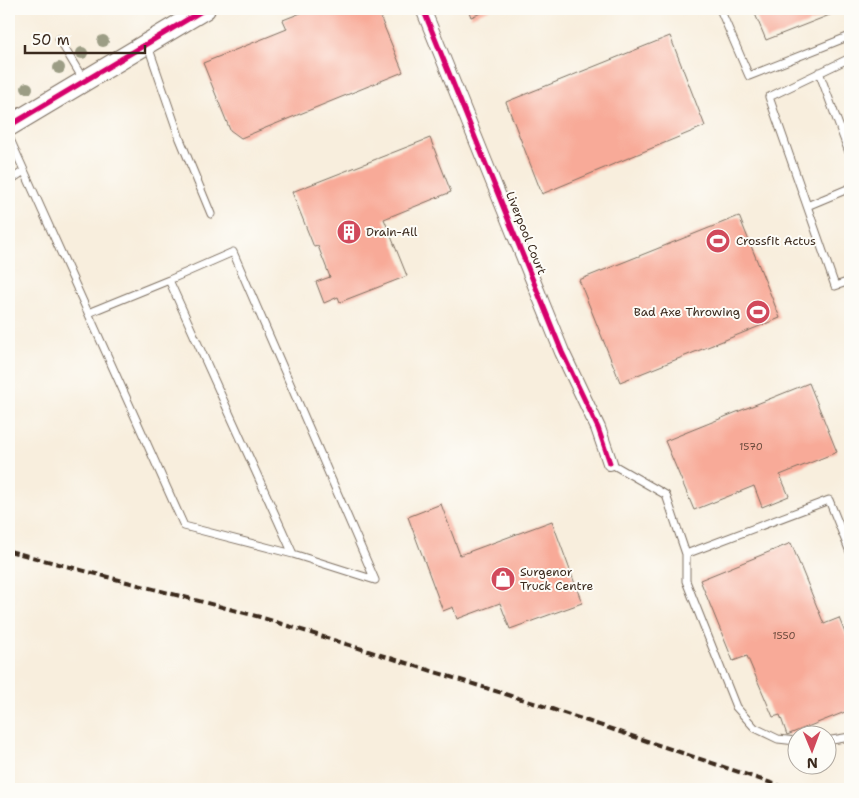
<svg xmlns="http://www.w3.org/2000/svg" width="859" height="798" viewBox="0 0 859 798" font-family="'Shantell Sans',sans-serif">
<rect width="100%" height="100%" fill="#fdfcf7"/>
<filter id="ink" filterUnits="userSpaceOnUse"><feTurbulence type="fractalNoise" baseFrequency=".02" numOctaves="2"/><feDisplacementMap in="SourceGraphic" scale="10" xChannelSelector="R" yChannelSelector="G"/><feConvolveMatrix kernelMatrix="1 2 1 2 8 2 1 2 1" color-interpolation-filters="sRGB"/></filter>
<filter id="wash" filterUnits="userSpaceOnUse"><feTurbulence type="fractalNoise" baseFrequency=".0096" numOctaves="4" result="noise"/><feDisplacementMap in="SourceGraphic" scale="20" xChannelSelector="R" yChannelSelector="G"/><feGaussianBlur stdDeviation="1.12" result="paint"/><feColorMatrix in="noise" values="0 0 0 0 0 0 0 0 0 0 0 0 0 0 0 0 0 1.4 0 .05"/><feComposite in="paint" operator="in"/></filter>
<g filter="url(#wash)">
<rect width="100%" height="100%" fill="#f8eedd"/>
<g id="blocks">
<path fill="#f8aa98" d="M311,9H377L403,72L241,138L230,130L203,63L287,29L283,20Z
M468,9H491L471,17Z
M753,9H845L766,40Z
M670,36L705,126L542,194L506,102Z
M430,138L451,192L384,219L407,276L340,302L338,297L324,303L316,282L330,277L318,246L314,247L292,192Z
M739,216L780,318L620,382L579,280Z
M809,383L837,452L780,475L789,496L762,507L754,486L694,510L665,441Z
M441,504L460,555L552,521L582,603L510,629L500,603L457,619L453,607L443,611L408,517Z
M791,543L824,624L839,618L850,645V710L787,735L780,715L773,717L747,656L733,661L700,580Z"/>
</g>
</g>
<g filter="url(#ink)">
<use href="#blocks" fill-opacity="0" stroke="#7d6f61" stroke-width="1"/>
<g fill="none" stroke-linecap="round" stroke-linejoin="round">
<defs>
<path id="lane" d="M720,9L749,76L850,36
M59,39L83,79
M148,46L180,139L211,214
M850,58L769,97L835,286L850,281
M819,72L850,155
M9,137L184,526L293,554L169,280L88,313
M9,181L24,171
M807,206L850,188
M169,280L233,252L375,580L293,554
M610,463L666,495L686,554L829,500L850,552
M686,554V581L736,707L755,728L778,739L796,741
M826,741L850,737"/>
<path id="street" d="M423,9L562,352L598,428L610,463"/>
<path id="secondary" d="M9,126L205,9"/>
</defs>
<use href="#lane" stroke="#7d6f61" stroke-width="9"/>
<use href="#street" stroke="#7d6f61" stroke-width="16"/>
<use href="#secondary" stroke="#7d6f61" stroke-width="22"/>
<use href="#lane" stroke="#fff" stroke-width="7"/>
<use href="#street" stroke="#fff" stroke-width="14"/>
<use href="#secondary" stroke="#fff" stroke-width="20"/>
<path stroke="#3b2a1e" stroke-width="4" stroke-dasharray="8 4" stroke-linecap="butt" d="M9,551L260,617L540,705L789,789"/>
<defs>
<path id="cycleway" d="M423,9L562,352L598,428L610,463
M9,126L205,9"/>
</defs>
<use href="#cycleway" stroke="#fdfcf7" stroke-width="8"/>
<use href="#cycleway" stroke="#d6006c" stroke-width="5"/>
</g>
<g fill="#9c9d85">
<circle cx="103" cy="41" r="6"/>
<circle cx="82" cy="53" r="6"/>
<circle cx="59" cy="68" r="6"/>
<circle cx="27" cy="88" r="6"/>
</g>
</g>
<defs>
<symbol id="building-disc" viewBox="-11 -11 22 22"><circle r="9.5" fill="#d1495b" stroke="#fdfcf7"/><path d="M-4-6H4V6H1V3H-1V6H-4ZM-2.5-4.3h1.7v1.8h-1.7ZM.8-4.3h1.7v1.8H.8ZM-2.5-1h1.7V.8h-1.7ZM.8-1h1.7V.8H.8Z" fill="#fff"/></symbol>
<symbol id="stadium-disc" viewBox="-11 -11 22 22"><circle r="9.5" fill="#d1495b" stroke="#fdfcf7"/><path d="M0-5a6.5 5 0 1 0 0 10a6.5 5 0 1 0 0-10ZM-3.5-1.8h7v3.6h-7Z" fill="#fff"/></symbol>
<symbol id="shop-disc" viewBox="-11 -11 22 22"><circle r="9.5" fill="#d1495b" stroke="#fdfcf7"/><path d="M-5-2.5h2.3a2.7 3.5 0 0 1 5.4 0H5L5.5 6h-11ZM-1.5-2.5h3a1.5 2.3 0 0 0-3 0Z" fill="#fff"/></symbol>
</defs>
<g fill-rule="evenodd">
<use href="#building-disc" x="335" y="218" width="28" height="28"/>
<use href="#stadium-disc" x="704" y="227" width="28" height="28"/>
<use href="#stadium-disc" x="744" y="298" width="28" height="28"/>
<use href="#shop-disc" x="489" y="565" width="28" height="28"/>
</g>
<g text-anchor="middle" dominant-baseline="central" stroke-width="4" stroke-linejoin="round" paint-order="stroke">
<g font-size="10" fill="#6a4a3c">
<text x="751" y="446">1570</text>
<text x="784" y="635">1550</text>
</g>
<g font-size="12" fill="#3b2a1e" stroke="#fdfcf7" text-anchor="start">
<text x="366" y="232">Drain-All</text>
<text x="736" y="241">Crossfit Actus</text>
<text x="740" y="312" text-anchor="end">Bad Axe Throwing</text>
<text x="520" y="572">Surgenor<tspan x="520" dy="14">Truck Centre</tspan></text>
</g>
<g font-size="12" fill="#3b2a1e" stroke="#fdfcf7">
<text transform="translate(526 233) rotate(68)">Liverpool Court</text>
</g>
</g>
<rect width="859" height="798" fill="none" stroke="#fdfcf7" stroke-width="30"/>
<g transform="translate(812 750) rotate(179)"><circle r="24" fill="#fdfcf7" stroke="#afa8a0"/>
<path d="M0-4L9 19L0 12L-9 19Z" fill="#d1495b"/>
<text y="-8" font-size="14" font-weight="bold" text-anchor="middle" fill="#3b2a1e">N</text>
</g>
<path d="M25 45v8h120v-8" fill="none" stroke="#3b2a1e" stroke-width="2.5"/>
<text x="32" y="45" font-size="15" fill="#3b2a1e" stroke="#fdfcf7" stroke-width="4" paint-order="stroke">50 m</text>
</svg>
